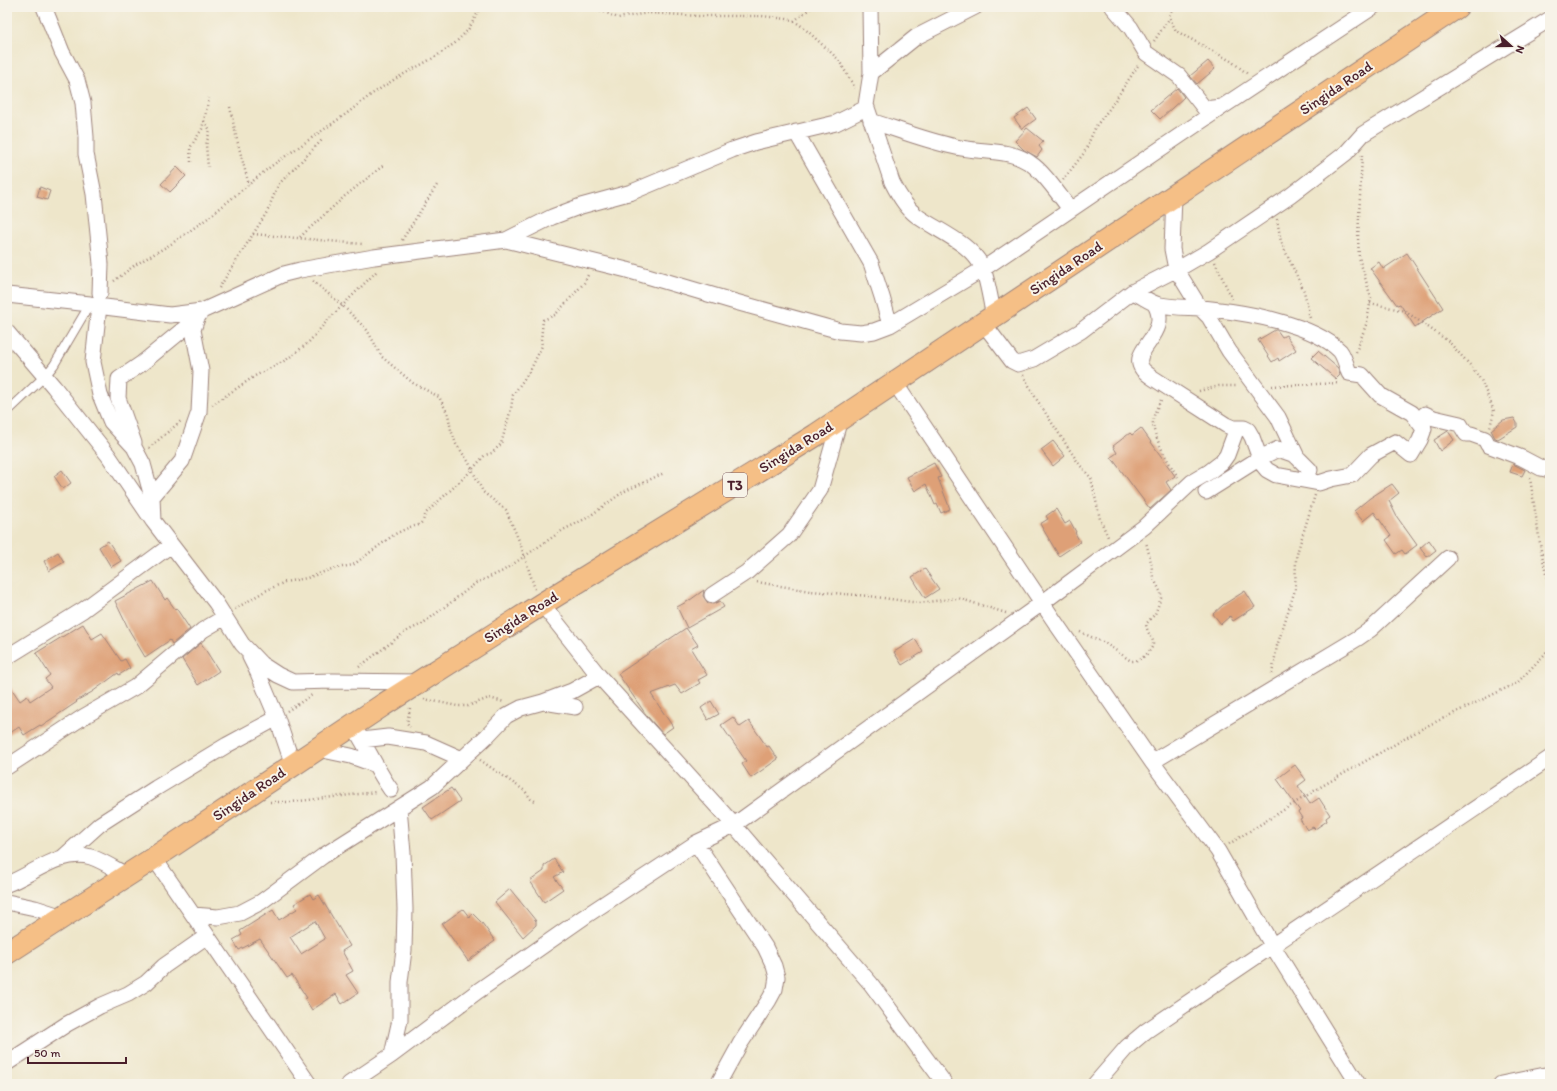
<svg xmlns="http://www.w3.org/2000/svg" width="1557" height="1091" viewBox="0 0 1557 1091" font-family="Itim,sans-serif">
<rect width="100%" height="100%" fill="#f7f3e8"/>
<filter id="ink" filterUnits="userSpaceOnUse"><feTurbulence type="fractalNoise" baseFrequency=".025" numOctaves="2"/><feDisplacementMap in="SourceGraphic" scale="8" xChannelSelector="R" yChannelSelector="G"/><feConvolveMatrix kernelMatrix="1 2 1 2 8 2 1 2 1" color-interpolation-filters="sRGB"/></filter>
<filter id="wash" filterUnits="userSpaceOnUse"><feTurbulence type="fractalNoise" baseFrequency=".012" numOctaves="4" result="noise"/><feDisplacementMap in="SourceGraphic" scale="16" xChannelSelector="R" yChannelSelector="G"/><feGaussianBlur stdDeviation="0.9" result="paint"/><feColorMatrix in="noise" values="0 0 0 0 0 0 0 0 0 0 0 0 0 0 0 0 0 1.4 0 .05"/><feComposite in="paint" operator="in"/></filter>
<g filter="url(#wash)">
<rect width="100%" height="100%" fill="#eee6ca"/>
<g id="blocks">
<path fill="#dea077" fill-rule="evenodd" d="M1208,61L1215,69L1197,84L1190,76Z
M1177,88L1184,97L1160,119L1151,110Z
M1028,108L1036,119L1022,129L1014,118Z
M1027,128L1043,141L1039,146L1042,150L1037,157L1024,150L1015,141Z
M177,167L186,176L170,192L161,184Z
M40,187L50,191L47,200L37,197Z
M1407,253L1443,308L1415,327L1400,304L1397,305L1370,268L1379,262L1383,269Z
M1275,330H1277L1282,337L1286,335L1296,350L1279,361L1278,358L1272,362L1258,340Z
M1318,351L1338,368L1340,375L1336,379L1311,358Z
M1514,418L1517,423V427L1498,439L1495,438L1491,430L1503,420Z
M1141,428L1175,476L1166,482L1171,490L1150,509L1111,457L1117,453L1113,446L1130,433L1132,435Z
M1448,431L1454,440L1440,451L1434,440Z
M1053,441L1065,456L1053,466L1041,450Z
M934,463L941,477L938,478L950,509L941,513L937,504L935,505L926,484L915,491L907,477Z
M1513,464L1525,470L1522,476L1510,472Z
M62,470L71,483L63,489L54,476Z
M1392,484L1399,493L1389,501L1397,517L1417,545L1405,554L1402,550L1396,554L1386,540L1391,536L1374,512L1363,521L1354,511L1370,498Z
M1056,509L1065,524L1070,521L1076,532L1075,533L1080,542L1059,556L1040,524L1048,519L1046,516Z
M1429,540L1436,550L1427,557L1420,548Z
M108,541L121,561L111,567L99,547Z
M58,552L64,562L49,571L44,561Z
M925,569L939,589L925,598L912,577Z
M153,581L165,600L167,598L175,609L176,608L190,629L172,644L170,640L145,657L129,630L115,601Z
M704,590L703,596L708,603L713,604L720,601L724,607L687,628L677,607L690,600Z
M1245,591L1255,607L1233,621L1230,616L1221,624L1213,614L1223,605Z
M83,624L92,639L102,633L121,661L125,659L130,668L119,675L118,673L92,692L76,701L77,702L41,726L40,725L24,735L19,727L7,735V682L20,701L27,696L30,701L51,687L45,679L50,675L36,653Z
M686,628L698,645L691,649L707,675L698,680L700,683L682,694L675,685L651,694L673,727L663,734L647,716L618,674Z
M915,639L923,652L902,665L894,652Z
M201,643L219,671L198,685L182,659Z
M711,701L719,714L708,720L701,708Z
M733,717L740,727L749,721L767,747L769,746L778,759L751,778L742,764L746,761L721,725Z
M1295,765L1306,780L1298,786L1310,804L1319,798L1330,815L1326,818L1327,821L1315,829L1313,827L1307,830L1300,819L1302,818L1298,812L1300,811L1277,779Z
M451,788L460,801L432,820L423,807Z
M554,859L563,872L554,877L563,889L544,902L530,881L544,871V866Z
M510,889L536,921V925L523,937L495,902Z
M310,894L313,899L319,895L350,946L342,951L353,971L346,975L358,993L342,1004L336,994L312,1010L305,999L307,998L292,975L287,978L260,939L239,950L233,940L242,935L240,931L273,910L279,920L297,909L294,904ZM315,921L325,939L301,954L290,937Z
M463,909L470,918L472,913L482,923L495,941L468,961L442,924Z"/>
</g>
</g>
<g filter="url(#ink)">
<use href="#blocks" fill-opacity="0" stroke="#9c827a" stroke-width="1"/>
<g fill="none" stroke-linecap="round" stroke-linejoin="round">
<defs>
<path id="lane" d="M7,412L45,376L54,365L90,304"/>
<path id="street" d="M44,7L62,52L77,80L83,103L86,137V154L94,194L101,264L100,293
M870,7L871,73L866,105L892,182C898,194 906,208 917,216C938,231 973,244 983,269C988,282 991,303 994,317
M1113,7L1131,28L1146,53L1179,76L1205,109L1221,107
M871,73L916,37L975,7
M871,121C899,130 927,141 956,147C980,153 1008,148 1030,163C1044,172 1059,195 1070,209
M796,132L871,263L882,297L890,325
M1174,196L1172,249L1176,269L1200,308L1209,317L1229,351L1278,417L1297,457
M506,240L627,270L732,301L840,331L861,333L874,331L890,325L983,269L1222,107L1373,7
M1132,292C1142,295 1149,303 1160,305C1176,308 1194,307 1211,309C1248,313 1313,324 1340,351C1344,356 1347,367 1349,373L1362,375L1380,395L1412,413L1424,429L1422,420L1425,414L1434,418L1460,424L1466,434H1471L1485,439L1488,445L1522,458L1541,468L1550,470
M7,295L90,304L105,307L170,315L202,311L284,274L300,270L374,257L506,240L552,217L581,206L632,192L732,150L756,142L836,123L866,108
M1154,303C1174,334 1127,350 1143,370C1146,373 1150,376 1153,378L1226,425L1233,428H1244L1248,430L1252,437L1262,464L1267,470L1276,475L1319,483L1331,479L1352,475L1371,455L1395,442L1411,455L1420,440L1424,429
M99,306L93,362L100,395L111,422L134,447L143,464L152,497L153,521
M984,324L1012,361L1018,364L1034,359L1081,331L1132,292L1185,265L1209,251L1290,196L1346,153L1363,134L1550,19
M7,332L54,387L108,455L153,521L216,603L242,644L261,664L278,675L293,682L333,681L418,682
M895,383L1055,622L1152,762L1218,851L1272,945L1358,1084
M134,443L118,398L119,379L141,364L197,318
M1206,492L1260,458L1278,449L1295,455L1310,470
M152,497L182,461L199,412L201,371L193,330L197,318L202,311
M712,595L747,572L789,535L820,490L840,419
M542,604L599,676L734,825L871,984L945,1084
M7,657L83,610L171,545
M250,657L258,673L277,718L293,765
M544,702L575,707
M357,732C369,751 378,772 391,790
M362,740L388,737L426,743L462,759
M318,749L351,756L376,765
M1152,762L1358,638L1371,629L1448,558
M7,767L83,717L135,687L203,630L225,617
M696,843L765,947L774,966L777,977L775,989L769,1000L740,1044L718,1084
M154,858L309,1084
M61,859L100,824L156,788L227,745L277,718
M7,884C32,875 62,848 91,857C103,861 115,869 126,875
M7,902L35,908L63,917
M193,915L218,917L240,913L261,902L323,856L432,787L487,736L506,716L521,708L543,702L572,691L599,676
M392,1055L400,1020V982L404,950L405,909L403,853L399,808
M7,1063L67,1024L100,1006L128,994L146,983L164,966L207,936
M349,1084L392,1055L478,991L584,917L696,843L734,825L1042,603L1144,527L1192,482L1209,472L1222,462L1227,455L1237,428
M1095,1084L1127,1047L1146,1031L1550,758
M1501,1084L1550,1074"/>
<path id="highway" d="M7,953L154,858L383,705L542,604L816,435L1457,7"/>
</defs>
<use href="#lane" stroke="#9c827a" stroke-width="10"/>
<use href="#street" stroke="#9c827a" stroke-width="17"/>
<use href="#highway" stroke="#9c827a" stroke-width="24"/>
<path stroke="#9c827a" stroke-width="2.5" stroke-dasharray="1 3" stroke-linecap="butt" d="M593,7L618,18L648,13L699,16H762L787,19L794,21L803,27L838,59L855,88
M1173,7L1169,16L1176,31L1231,61L1249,75
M794,21L812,7
M1154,41L1169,19
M230,107L237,140L249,185
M204,121L210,130L206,145L208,167
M191,162L190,148L202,129L209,98
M1063,180L1084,153L1096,126L1110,108L1139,64
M1277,219L1281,242L1304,291L1310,318
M253,234L362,244
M300,237L345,196L384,165
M402,240L437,185
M1215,262L1232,299
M114,281L135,265L171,244L208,218L270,167L346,114L372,94L395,79L435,57L455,43L468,30L481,7
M313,281L343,306L367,330L382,357L413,383L439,397L448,414L451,430L456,444L468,461L483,492L506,510L520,543L535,589
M219,288L267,212L278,185L322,140
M1370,303L1405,311L1448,341L1470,365L1481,380L1494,411L1490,427
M1356,352L1367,322L1371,298L1359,257L1358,238L1362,155
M1023,375L1037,400L1079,464L1091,478L1100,519L1108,537
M1272,386L1339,383
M1199,391L1219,386H1237
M1161,400C1158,406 1154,413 1153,420C1151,434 1170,465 1178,477
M212,405L255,376L286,360L308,343L327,321L378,270
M149,448L182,420
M1530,478L1541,550L1546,574L1550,581
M757,582L810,591L869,596L919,603L958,598L1006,613
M235,609L265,591L285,582L307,578L332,569L353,565L395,534L410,527L419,525L423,521L426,513L471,471L485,455L492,453L501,444L511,409L513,395L531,369L542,346L541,340L543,320L555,315L584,283L589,273
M1080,632L1105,643L1131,661C1137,661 1141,659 1146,655C1161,639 1148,640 1146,624L1155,614L1161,598V593L1153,577L1151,562L1146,542
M359,667L405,632L422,624L450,603L476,583L503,571L563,530L587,518L623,492L664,473
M1272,674L1277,646L1295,590L1296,559L1298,550L1315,495
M424,699L457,706H468L489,698L504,702
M410,708L407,723L410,727
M287,711L312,695
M480,760L525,791L531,799L537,802
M270,802H291L376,792
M1229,844L1322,786L1425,727L1517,683L1545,654L1550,646"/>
<use href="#lane" stroke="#fff" stroke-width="8"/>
<use href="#street" stroke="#fff" stroke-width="15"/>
<use href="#highway" stroke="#f5bf86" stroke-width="22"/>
</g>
</g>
<g text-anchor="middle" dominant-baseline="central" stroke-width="4" stroke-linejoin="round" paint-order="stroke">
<rect fill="#f7f3e8" stroke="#7e5f64" stroke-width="1" x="723" y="473" width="24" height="24" rx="3"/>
<g font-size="14" font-weight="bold" fill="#4a1f2b">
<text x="735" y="485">T3</text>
</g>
<g font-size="15" fill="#4a1f2b" stroke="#f7f3e8">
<text transform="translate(1336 88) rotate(-34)">Singida Road</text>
<text transform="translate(1066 268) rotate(-34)">Singida Road</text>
<text transform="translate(796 447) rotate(-32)">Singida Road</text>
<text transform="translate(521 617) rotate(-32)">Singida Road</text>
<text transform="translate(249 794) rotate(-34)">Singida Road</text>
</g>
</g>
<rect width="1557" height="1091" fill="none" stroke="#f7f3e8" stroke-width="24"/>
<g transform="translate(1511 46) rotate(111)" stroke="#f7f3e8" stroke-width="3" paint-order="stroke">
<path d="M0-3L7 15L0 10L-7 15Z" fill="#4a1f2b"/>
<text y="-6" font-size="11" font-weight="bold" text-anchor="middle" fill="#4a1f2b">N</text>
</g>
<path d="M28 1057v6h98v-6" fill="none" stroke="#4a1f2b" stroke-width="2"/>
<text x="34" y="1057" font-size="12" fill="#4a1f2b" stroke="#f7f3e8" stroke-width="3" paint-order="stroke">50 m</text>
</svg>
